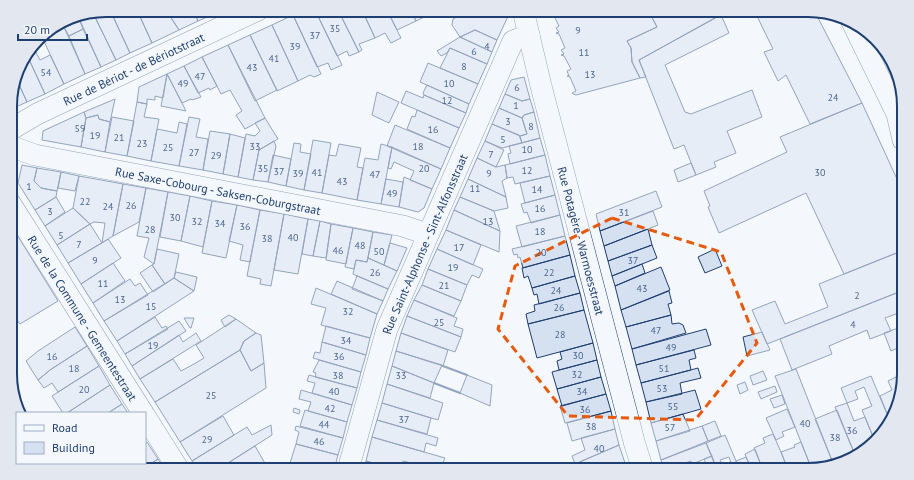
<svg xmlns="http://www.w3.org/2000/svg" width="914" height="480" viewBox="0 0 914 480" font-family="'PT Sans',sans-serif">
<rect width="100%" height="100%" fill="#f4f7fb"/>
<path fill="#d5e0f0" stroke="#1d3f73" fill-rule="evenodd" d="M110,10H137L152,43L130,53Z
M110,10L130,53L116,60L93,13Z
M137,10H166L179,30L152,43Z
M166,10H193L198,21L179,30Z
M193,10H218L219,12L198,21Z
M303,10H315L342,65L331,70L328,63L317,67L293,15Z
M315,10H338L359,52L349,56L347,51L337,56Z
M338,10H362L375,38L359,44L362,50L359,52Z
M362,10H387L401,38L391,43L385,33L375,38Z
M387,10H411L416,21L397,30Z
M411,10H434L435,12L416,21Z
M434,10H454L437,17Z
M469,10H507L509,14L497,40L475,30L460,37L452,25L453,19Z
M551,10H648L657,27L627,41L631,48L632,62L640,78L576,95L573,94L572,93L576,91L570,77L567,76H569L567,71L571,69L564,56L561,55L564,54L561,50L565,48L559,34L556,33L559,32L556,28L559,26Z
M648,10H729L639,60L646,77L640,78L632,62L631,48L627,41L657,27Z
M754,10H808L815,12L862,103L810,124L786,75L778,81L764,52L773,49Z
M93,13L116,60L101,67L78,16Z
M293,15L321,74L314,77L310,75L298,81L272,25Z
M721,15L729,33L665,65L685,112L691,114L752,90L762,117L727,131L736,153L714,162L716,167L696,175L684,145L674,149L639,60Z
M79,19L83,29L69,36L64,27Z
M63,25L85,74L64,84L42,37Z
M272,25L298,81L277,91L250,35Z
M83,29L101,67L85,74L69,36Z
M475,30L497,40L492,52L460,37Z
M250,35L277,90L255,101L228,45Z
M460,37L492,52L487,64L450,48L447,53L441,56L437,51Z
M228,45L265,118L245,129L236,115L242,111L230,90L221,94L202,57Z
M33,47L40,60L50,55L64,84L45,94L27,55Z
M450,48L487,64L478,84L440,68Z
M27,55L45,94L27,102L16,78L20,63Z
M202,57L217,86L210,90L209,88L198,93L184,66Z
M428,63L478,84L469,104L420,82Z
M184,66L201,97L192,100L191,99L182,103L167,74Z
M167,74L163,98L155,96V100L147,99V104L137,102L139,87Z
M167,74L182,103L186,111L161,106Z
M524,77L530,99L522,101L505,94L511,80Z
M16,78L27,102L11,109L10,100Z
M427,85L469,104L466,113L424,95L423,93Z
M406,91L423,98L424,95L466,113L459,128L401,103Z
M377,92L399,102L389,123L372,115Z
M505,94L522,101L530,99L534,112L524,115L522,118L499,108Z
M115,99L110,122L99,119L98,115L86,118L84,112Z
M137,102L147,104L144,117L159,119L151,161L127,156Z
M862,103L903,192L904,250L844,274L806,193L719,233L708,207L710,206L704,191L787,152L780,137Z
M499,108L522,118L527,134L520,136L492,124Z
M417,110L459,128L450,148L407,129L412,116L415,117Z
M84,112L86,118L81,147L42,140L43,131Z
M534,112L540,138L522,143L520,136L527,134L522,118L524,115Z
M98,115L99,119L110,122L105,152L81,147L86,118Z
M112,117L134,121L127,156L105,152Z
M189,117L200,119L196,137L208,139L203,170L179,166Z
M265,118L278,139L259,150L253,180L238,177L246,134L255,136L260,131L255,123Z
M179,122L187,124L179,166L151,161L157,129L177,133Z
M492,124L519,135L522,143L502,148L485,141Z
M395,125L450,148L441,169L387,146Z
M210,131L230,134L223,174L203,170Z
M230,134L245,138L238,177L223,174Z
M540,138L545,155L510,164L508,154L511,153L509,146Z
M313,140L331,143L322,193L304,190Z
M274,141L276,146L268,182L253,180L259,150Z
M485,141L504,150L496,167L477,158Z
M294,143L301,144L300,152L311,154L304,190L286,186Z
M339,144L361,148L357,167L363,168L357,200L322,193L329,155L336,156Z
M381,144L392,147L381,204L357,200L365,158L378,160Z
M392,147L441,169L432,189L410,180L414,171L394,162L391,169L388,168Z
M273,155L291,159L286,186L268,182Z
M545,155L550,176L515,184L513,177L507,178L505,165Z
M477,158L496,167L505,165L507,178L502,181L506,197L468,179Z
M691,163L696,175L678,182L674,170Z
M22,165L37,168L34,181L41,188L57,191L56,197L35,210L18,183Z
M37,168L61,172L57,191L41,188L34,181Z
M61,172L79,176L75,191L58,188Z
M79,176L123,184L113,236L102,243L105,223L94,222L90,224L73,208Z
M550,176L555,195L525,203L520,183Z
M404,177L432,189L424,208L418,212L399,207Z
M386,179L403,182L399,207L381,204Z
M468,179L506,197L508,208L494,211L460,197Z
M123,184L146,188L139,222L113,236Z
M146,188L168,192L154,264L144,257L149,238L137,236Z
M656,191L662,207L600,231L596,214Z
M168,192L190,196L181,241L160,237Z
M555,195L560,215L531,223L527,212L524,213L521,204Z
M190,196L212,201L203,247L181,241Z
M56,197L65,212L45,226L35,210Z
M460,197L494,211L500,231L454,210Z
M212,201L237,205L226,258L202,253Z
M237,205L260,210L250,262L240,260L243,245L229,241Z
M73,208L90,224L57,245L45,226Z
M260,210L284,214L271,286L260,284L261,279L247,276Z
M454,210L500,231L499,252L446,230Z
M653,211L658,225L604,246L600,231Z
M284,214L308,219L298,274L274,270Z
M560,215L565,236L522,247L516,226Z
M308,219L320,221L313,256L302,254Z
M320,221L331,224L326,258L313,256Z
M90,224L102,243L68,263L57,245Z
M331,224L353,228L346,264L326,260Z
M11,225L58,301L20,324L11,312Z
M353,228L373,232L367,262L356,260L354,269L345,267Z
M648,229L652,245L608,261L604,246Z
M446,230L481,245L473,265L437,249Z
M373,232L392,235L384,265L368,258Z
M565,236L570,255L523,268L520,257L518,258L517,254L514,255L512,249Z
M108,239L121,258L81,284L68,263Z
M390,243L407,248L397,271L384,265Z
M652,245L657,258L612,276L608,261Z
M157,249L179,254L174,278L165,284L152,265L154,264Z
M437,249L483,269L479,278L472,275L467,285L428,269Z
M715,249L722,266L705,273L698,257Z
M904,250V290L767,344L752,310L775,301L785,324L828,307L819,284Z
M570,255L575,276L532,288L528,276L524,278L522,268Z
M368,258L397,271L388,289L353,274L356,260L367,262Z
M113,263L125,281L93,303L81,284Z
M642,264L645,273L615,286L612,276Z
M152,265L165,284L153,292L140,273Z
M661,267L670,290L621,310L615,286Z
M428,269L467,285L461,301L422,285Z
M176,272L197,277L194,291L174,278Z
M357,276L388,289L383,301L352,289Z
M575,276L580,293L539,304L537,294L534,295L532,288Z
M174,278L194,291L117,341L104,321Z
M130,279L135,286L140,283L148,295L104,321L93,303Z
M337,281L383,301L377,314L331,294Z
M422,285L461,301L454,316L414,300Z
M316,288L377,314L370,338L321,325L326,308L311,304Z
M904,290V311L885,318L891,331L870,339L867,330L829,346L832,354L792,370L780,339Z
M669,291L672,303L668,304L671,315L626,327L621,310Z
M580,293L584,310L528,324L526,314L535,311L534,305Z
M414,300L457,318L454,326L463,329L461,337L407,316Z
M584,310L593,343L537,358L528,324Z
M229,315L236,319L225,327L221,320Z
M671,315L672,324L679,323L683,325L686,333L632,349L626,327Z
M407,316L461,337L455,352L401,333Z
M155,317L162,328L166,326L168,329L125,354L117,341Z
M184,318H194L191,328H190Z
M236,319L256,333L244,341L240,350L155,402L140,379L173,359L181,371L194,364L204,358L196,345Z
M179,321L186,331L132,366L125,354Z
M326,326L370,338L366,355L322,342Z
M904,326V345L891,351L884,333Z
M75,327L87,346L50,370L38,380L26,361L38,351Z
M706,329L711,345L636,365L632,349Z
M762,332L770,350L747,356L743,337Z
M196,333L201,341L140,379L132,366L179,335L183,342Z
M256,333L261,335L264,363L251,371L240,350L244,341Z
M401,333L448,350L443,366L396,351Z
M322,342L366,355L361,372L313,358L315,352L320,353Z
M593,343L597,360L559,370L557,361L562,359L560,352Z
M87,346L99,366L58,392L52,383L44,388L38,380L50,370Z
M240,350L251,371L264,363L266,388L180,442L155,402Z
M694,350L696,358L689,360L691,370L641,383L636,365Z
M396,351L442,365L434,383L392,366Z
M319,360L361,372L357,388L315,377L316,373L313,372Z
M597,360L601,377L557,389L552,372Z
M99,366L110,385L67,413H63L52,396Z
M392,366L434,383L430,398L387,384Z
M698,368L701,378L680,383L682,394L646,402L641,383Z
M796,369L833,463L814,470H812L775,376Z
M763,371L767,380L753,385L750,376Z
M309,375L357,388L352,405L312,393L315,383L307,381Z
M467,375L492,385L490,406L460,393Z
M871,376L890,421L874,439L862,410L872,406L864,387L855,391L858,399L847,403L841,388Z
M601,377L606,394L562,406L557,389Z
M896,377L901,389L894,417L890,421L880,396L892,390L888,381Z
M745,382L748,390L740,394L737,385Z
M387,384L443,403L438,420L382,403Z
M110,385L122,404L108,413H67Z
M775,386L777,392L761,399L758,392Z
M301,390L352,405L347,422L308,411L311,402L299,399Z
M695,390L701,409L651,423L646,402Z
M606,394L611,411L565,423L560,406Z
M782,395L785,404L774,408L770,399Z
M382,403L431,418L427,434L377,420Z
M847,403L854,421L865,417L874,439L863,452L855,455L835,407Z
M122,404L128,413H108Z
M294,408L300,410L299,414L293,412Z
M787,409L795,427L782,432L784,436L776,440L766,418Z
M305,410L347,422L343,438L300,426Z
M837,410L855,455L833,463L815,419Z
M611,411L615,429L572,441L567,423Z
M683,414L690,431L656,441L651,423Z
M223,416L234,435L192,461L180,442Z
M377,420L438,438L436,446L426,443L424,452L372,437Z
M715,421L721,436L708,441L702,426Z
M271,425L272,435L217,470H197L192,461L247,427L252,435Z
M296,426L343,438L338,455L296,444L299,432L295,430Z
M702,426L708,441L661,460L656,441Z
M615,429L619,445L575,464L572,456L585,450L581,438Z
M773,434L781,452L788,470H763L754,448L765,443L763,438Z
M725,435L736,461L740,470H717L706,443ZM729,457L731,463L723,467L720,460Z
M372,437L445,458L440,470L403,461L401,470H398L366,461Z
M147,442L158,459L141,470L103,469L113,463H145V443Z
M801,442L812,470H788L781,452L795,447L794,445Z
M706,443L712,456L692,464L691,461L685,463L686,469L685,470H664L661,460Z
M296,444L338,455L334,470H314L290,463Z
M619,445L625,463L608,470H578L575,464Z
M255,446L266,465L261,468L258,470H217Z
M755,449L763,470H752L746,457L745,454Z
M712,456L717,470H709L704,459Z
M746,457L752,470H740L736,461Z
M158,459L165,470H141Z
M366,461L398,470H363Z
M79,463H92L88,466Z
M100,463H113L104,469Z
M625,463L628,470H608Z
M297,465L314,470H295Z"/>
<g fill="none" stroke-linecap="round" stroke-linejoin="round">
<defs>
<g id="minor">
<path id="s1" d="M523,10L541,86L635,445L643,470"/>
<path d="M851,20L897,114L903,140"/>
<path id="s2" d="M10,130L37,114L258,10"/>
<path id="s3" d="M10,146L35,155L403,226L427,234"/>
<path id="s4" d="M10,203L143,413"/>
<path d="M145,416L179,470"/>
<path id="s5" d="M348,470L387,329L513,41L529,35"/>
</g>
</defs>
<use href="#minor" stroke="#1d3f73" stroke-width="22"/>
<use href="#minor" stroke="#f4f7fb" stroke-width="21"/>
<path stroke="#1d3f73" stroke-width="2" d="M443,366L467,375
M434,383L460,393"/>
</g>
<path d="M0 0H914V480H0ZM612,218L721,252L757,343L695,420L568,416L498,329L515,266Z" fill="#f4f7fb" fill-opacity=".55" fill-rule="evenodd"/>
<path fill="none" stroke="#e8590c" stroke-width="3" stroke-dasharray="8 5" stroke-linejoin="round" d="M612,218L721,252L757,343L695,420L568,416L498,329L515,266Z"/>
<g text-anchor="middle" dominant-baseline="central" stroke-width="3" stroke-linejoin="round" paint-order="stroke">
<g font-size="10" fill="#4b6792">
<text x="335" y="28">35</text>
<text x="578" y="30">9</text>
<text x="315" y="35">37</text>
<text x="295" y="46">39</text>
<text x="487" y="46">4</text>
<text x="474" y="51">6</text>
<text x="584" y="52">11</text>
<text x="274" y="58">41</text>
<text x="464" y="66">8</text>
<text x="252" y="67">43</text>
<text x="46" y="72">54</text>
<text x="590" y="74">13</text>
<text x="200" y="76">47</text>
<text x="183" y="83">49</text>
<text x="449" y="83">10</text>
<text x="517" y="87">6</text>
<text x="833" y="97">24</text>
<text x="447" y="100">12</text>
<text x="516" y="105">1</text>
<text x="508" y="121">3</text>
<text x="531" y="126">8</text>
<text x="80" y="128">59</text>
<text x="433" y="129">16</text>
<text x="95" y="135">19</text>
<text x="119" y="137">21</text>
<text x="503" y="139">5</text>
<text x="142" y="143">23</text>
<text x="255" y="146">33</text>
<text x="418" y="146">18</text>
<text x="168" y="147">25</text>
<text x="527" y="149">10</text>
<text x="194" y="152">27</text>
<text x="491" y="154">7</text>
<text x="216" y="155">29</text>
<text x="263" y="168">35</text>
<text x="424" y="168">20</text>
<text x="527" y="170">12</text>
<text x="279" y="171">37</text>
<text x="317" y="172">41</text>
<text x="820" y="172">30</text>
<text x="298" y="173">39</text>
<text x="489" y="173">9</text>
<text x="375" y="174">47</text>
<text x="342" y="181">43</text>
<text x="29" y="186">1</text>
<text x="475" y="188">11</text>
<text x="537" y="189">14</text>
<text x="392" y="193">49</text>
<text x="85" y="201">22</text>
<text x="131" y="205">26</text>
<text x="108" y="206">24</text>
<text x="540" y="208">16</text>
<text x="50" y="211">3</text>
<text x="624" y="212">31</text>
<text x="175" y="217">30</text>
<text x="197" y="221">32</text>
<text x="488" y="221">13</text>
<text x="220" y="223">34</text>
<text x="245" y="226">36</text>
<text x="150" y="229">28</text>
<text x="540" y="231">18</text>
<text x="61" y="235">5</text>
<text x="293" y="237">40</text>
<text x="267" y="238">38</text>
<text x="79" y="244">7</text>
<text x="360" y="245">48</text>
<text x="459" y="247">17</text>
<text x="338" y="250">46</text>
<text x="379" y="251">50</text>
<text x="541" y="252">20</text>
<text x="95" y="260">9</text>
<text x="633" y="260">37</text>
<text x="453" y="267">19</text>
<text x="375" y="272">26</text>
<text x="549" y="272">22</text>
<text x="103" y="283">11</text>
<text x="444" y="285">21</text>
<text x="642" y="288">43</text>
<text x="556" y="290">24</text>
<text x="857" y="295">2</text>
<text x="120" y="299">13</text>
<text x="151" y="306">15</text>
<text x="559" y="307">26</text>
<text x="348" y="311">32</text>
<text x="439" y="322">25</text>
<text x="853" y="324">4</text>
<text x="656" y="330">47</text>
<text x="560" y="334">28</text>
<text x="346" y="340">34</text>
<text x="153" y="345">19</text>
<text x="671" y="347">49</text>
<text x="578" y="355">30</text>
<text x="52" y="356">16</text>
<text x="339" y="356">36</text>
<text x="74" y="368">18</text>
<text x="664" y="368">51</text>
<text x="577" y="374">32</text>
<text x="338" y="375">38</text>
<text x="401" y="375">33</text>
<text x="662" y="388">53</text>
<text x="84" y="389">20</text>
<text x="334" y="391">40</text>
<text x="582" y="391">34</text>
<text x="211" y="395">25</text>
<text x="673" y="406">55</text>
<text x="330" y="408">42</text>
<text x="585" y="409">36</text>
<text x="404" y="419">37</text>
<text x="805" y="423">40</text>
<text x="324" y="424">44</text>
<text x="591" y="426">38</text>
<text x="670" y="427">57</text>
<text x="852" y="430">36</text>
<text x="835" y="437">38</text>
<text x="207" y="439">29</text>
<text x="319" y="441">46</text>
<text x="599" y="448">40</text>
</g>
<g font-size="12" fill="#1d3f73" stroke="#f4f7fb">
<text stroke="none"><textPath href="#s2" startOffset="138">Rue de Bériot - de Bériotstraat</textPath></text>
<text stroke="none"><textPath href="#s3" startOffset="213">Rue Saxe-Cobourg - Saksen-Coburgstraat</textPath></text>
<text stroke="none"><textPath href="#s1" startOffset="238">Rue Potagère - Warmoesstraat</textPath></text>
<text stroke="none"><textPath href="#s5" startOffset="239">Rue Saint-Alphonse - Sint-Alfonsstraat</textPath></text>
<text stroke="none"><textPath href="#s4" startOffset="136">Rue de la Commune - Gemeentestraat</textPath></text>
</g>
</g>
<path d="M0 0H914V480H0ZM106 17H808A89 89 0 0 1 897 106V374A89 89 0 0 1 808 463H106A89 89 0 0 1 17 374V106A89 89 0 0 1 106 17Z" fill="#e3e8f0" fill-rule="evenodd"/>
<path fill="none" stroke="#1d3f73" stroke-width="2" d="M106 17H808A89 89 0 0 1 897 106V374A89 89 0 0 1 808 463H106A89 89 0 0 1 17 374V106A89 89 0 0 1 106 17Z"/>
<rect x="16" y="412" width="130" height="52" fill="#f4f7fb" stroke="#9eadc5"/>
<rect x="24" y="425" width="20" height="6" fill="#f4f7fb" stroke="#9eadc5"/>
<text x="52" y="432" font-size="12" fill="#1d3f73">Road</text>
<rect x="24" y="442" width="20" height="12" fill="#d5e0f0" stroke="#9eadc5"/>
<text x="52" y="452" font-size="12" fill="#1d3f73">Building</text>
<path d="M18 34v6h69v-6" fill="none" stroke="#1d3f73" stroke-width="2"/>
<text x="24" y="34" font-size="12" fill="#1d3f73" stroke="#f4f7fb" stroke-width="3" paint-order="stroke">20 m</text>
</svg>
